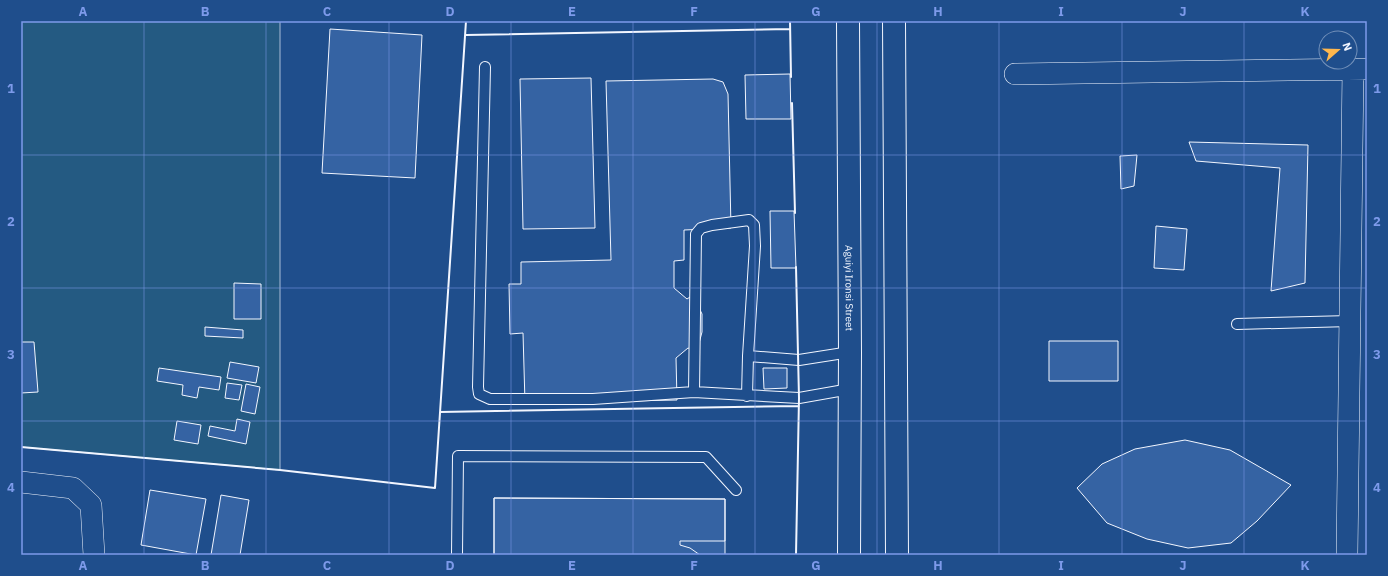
<svg xmlns="http://www.w3.org/2000/svg" width="1388" height="576" viewBox="0 0 1388 576" font-family="'IBM Plex Sans',sans-serif">
<rect width="100%" height="100%" fill="#1f4e8c"/>
<path fill="#245a82" stroke="#a8bbd7" d="M21,21H280V470L21,447Z"/>
<path fill="#3563a3" stroke="#f2f6ff" d="M330,29L422,35L415,178L322,173Z
M790,74L791,119H746L745,75Z
M591,78L595,228L523,229L520,79Z
M713,79L723,82L728,94L731,228L684,230V260L674,261V288L687,299L693,295L702,314V332L697,351L688,348L676,358L677,400L525,403L523,333L510,334L509,284H521V262L611,260L606,81Z
M1189,142L1308,145L1305,283L1271,291L1280,168L1196,161Z
M1137,155L1134,186L1121,189L1120,156Z
M770,211H794L796,268H771Z
M1156,226L1187,229L1184,270L1154,268Z
M234,283L261,284V319H234Z
M205,327L243,330V338L205,336Z
M1049,341H1118V381H1049Z
M21,342H34L38,392L21,393Z
M230,362L259,367L256,383L227,378Z
M159,368L221,377L219,390L199,387L197,398L182,395L183,385L157,381Z
M763,368H787V388L764,389Z
M227,383L242,385L239,400L225,398Z
M246,384L260,387L255,414L241,411Z
M237,419L250,422L246,444L208,436L210,426L235,431Z
M177,421L201,425L198,444L174,440Z
M1185,440L1230,450L1291,485L1257,521L1231,543L1188,548L1147,539L1107,523L1077,488L1102,464L1135,449Z
M150,490L206,499L196,555L141,545Z
M221,495L249,500L240,555H211Z
M494,498L725,499V555H494Z
M494,498L725,499V541H680V545L690,548L700,555H494Z"/>
<g fill="none" stroke-linecap="round" stroke-linejoin="round">
<defs>
<path id="lane" d="M485,67L478,387L479,394L490,399H593L694,392
M1237,324L1350,321
M850,389L799,398L694,392L696,234L701,228L712,225L749,220L754,225L755,246L748,356L799,360L850,352
M747,396L748,356
M457,555L458,456L706,457L736,490"/>
<path id="street" d="M1015,74L1366,69
M21,482L73,488L91,505L94,555
M1347,555L1353,69"/>
<g id="secondary">
<path id="s1" d="M848,21L850,352L849,555"/>
<path d="M894,21L897,555"/>
</g>
</defs>
<use href="#lane" stroke="#f2f6ff" stroke-width="12"/>
<use href="#street" stroke="#f2f6ff" stroke-width="22"/>
<use href="#secondary" stroke="#f2f6ff" stroke-width="24"/>
<use href="#lane" stroke="#1f4e8c" stroke-width="10"/>
<use href="#street" stroke="#1f4e8c" stroke-width="21"/>
<use href="#secondary" stroke="#1f4e8c" stroke-width="22"/>
<path stroke="#f2f6ff" stroke-width="2" d="M790,21L791,77
M466,35L790,29
M792,103L795,213
M440,412L799,406
M21,447L280,470L435,488L466,21
M796,555L799,398L796,267"/>
</g>
<path fill="none" stroke="#7d9aea" stroke-width="1" stroke-opacity="0.55" d="M144,21V555M266,21V555M389,21V555M511,21V555M633,21V555M755,21V555M877,21V555M999,21V555M1122,21V555M1244,21V555M21,155H1367M21,288H1367M21,421H1367"/>
<g text-anchor="middle" dominant-baseline="central" stroke-width="3" stroke-linejoin="round" paint-order="stroke">
<g font-size="10" fill="#f2f6ff" stroke="#1f4e8c">
<text stroke="none"><textPath href="#s1" startOffset="267">Aguiyi Ironsi Street</textPath></text>
</g>
</g>
<rect width="1388" height="576" fill="none" stroke="#1f4e8c" stroke-width="44"/>
<g transform="translate(1338 50) rotate(70)"><circle r="19" fill="#1f4e8c" stroke="#7391ba"/>
<path d="M0-3L7 15L0 10L-7 15Z" fill="#ffb74d"/>
<text y="-6" font-size="11" font-weight="bold" text-anchor="middle" fill="#f2f6ff">N</text>
</g>
<rect x="22" y="22" width="1344" height="532" fill="none" stroke="#7d9aea" stroke-width="1.5"/>
<g font-size="13" text-anchor="middle" font-weight="bold" fill="#7d9aea">
<text x="83" y="16">A</text>
<text x="205" y="16">B</text>
<text x="327" y="16">C</text>
<text x="450" y="16">D</text>
<text x="572" y="16">E</text>
<text x="694" y="16">F</text>
<text x="816" y="16">G</text>
<text x="938" y="16">H</text>
<text x="1061" y="16">I</text>
<text x="1183" y="16">J</text>
<text x="1305" y="16">K</text>
<text x="11" y="93">1</text>
<text x="1377" y="93">1</text>
<text x="11" y="226">2</text>
<text x="1377" y="226">2</text>
<text x="11" y="359">3</text>
<text x="1377" y="359">3</text>
<text x="11" y="492">4</text>
<text x="1377" y="492">4</text>
<text x="83" y="570">A</text>
<text x="205" y="570">B</text>
<text x="327" y="570">C</text>
<text x="450" y="570">D</text>
<text x="572" y="570">E</text>
<text x="694" y="570">F</text>
<text x="816" y="570">G</text>
<text x="938" y="570">H</text>
<text x="1061" y="570">I</text>
<text x="1183" y="570">J</text>
<text x="1305" y="570">K</text>
</g>
</svg>
